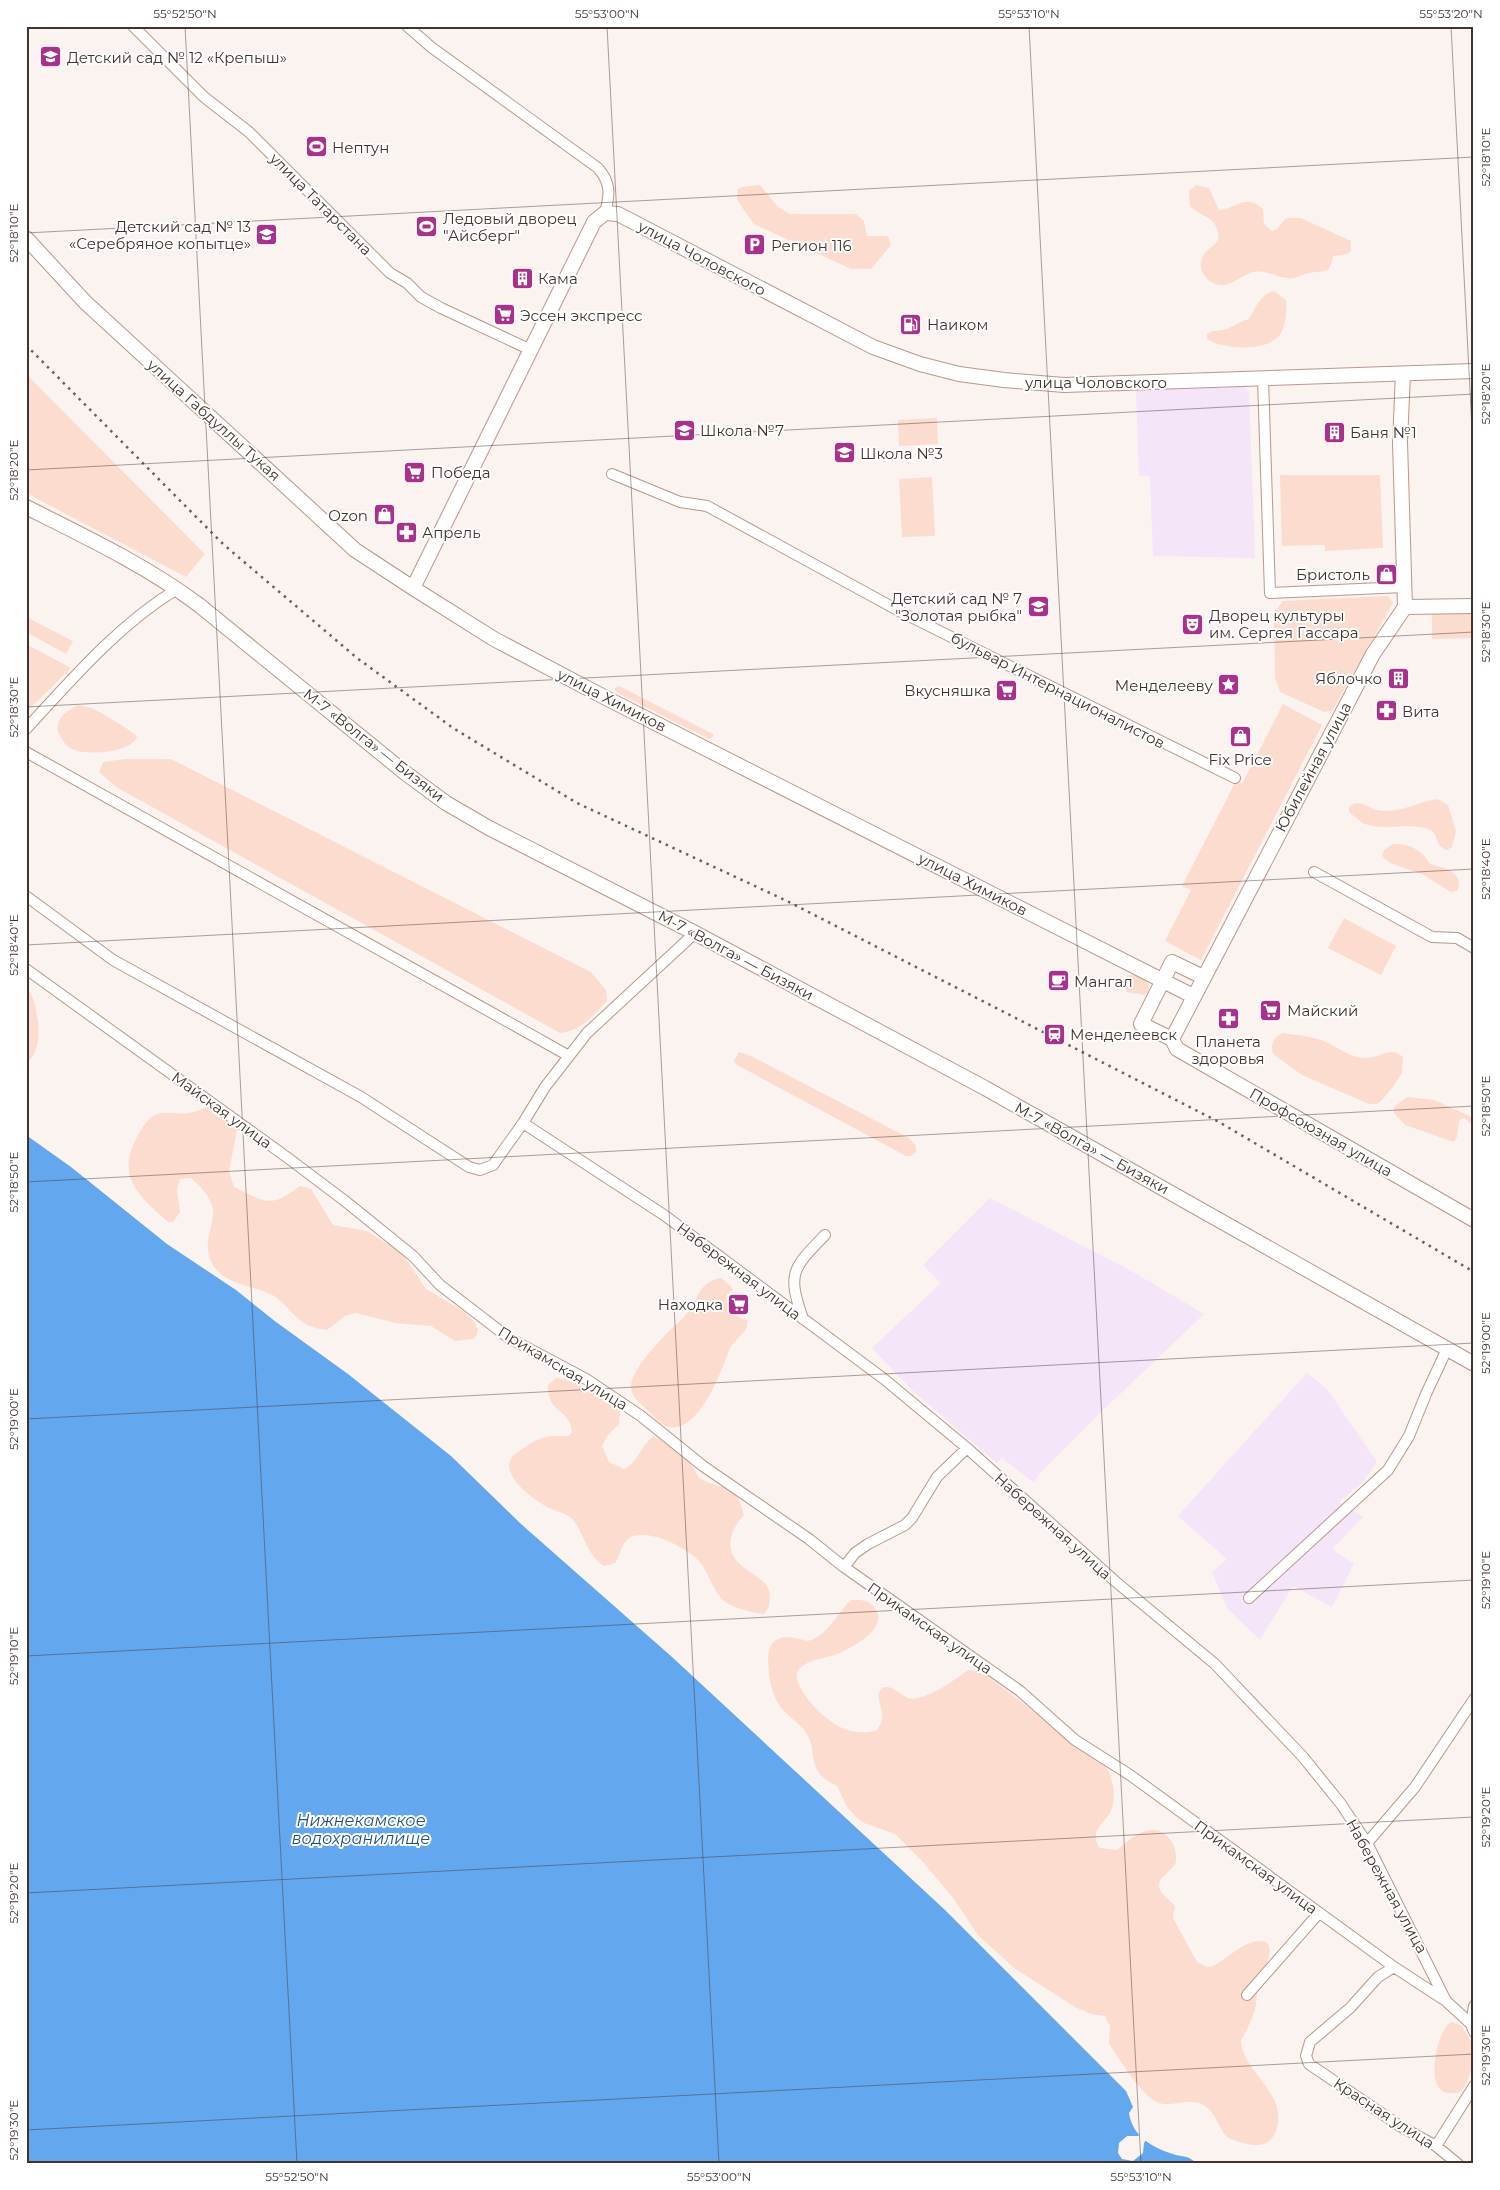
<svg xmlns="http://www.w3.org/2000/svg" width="1500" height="2190" viewBox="0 0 1500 2190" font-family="Montserrat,sans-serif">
<rect width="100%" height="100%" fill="#fbf3f0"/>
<path fill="#f4e5f8" d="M1244,387L1249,391L1255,558L1153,556L1150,477L1139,475L1136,390Z
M990,1198L1128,1269L1204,1314L1098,1415L1040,1473L1034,1483L1002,1458L997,1463L913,1391L872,1348L941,1283L923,1265Z
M1307,1373L1327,1389L1377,1462L1362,1483L1339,1502L1363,1517L1332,1549L1354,1564L1332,1607L1293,1586L1260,1640L1227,1608L1212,1572L1227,1559L1178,1516Z"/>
<path fill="#fbdcce" d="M760,185L778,207L790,214H856L864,221L867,236H888L891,245L871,269H851L754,224L739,203L737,199L738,189L742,187Z
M1196,185L1209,188L1219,210C1238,208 1245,193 1263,209L1264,224L1272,231L1277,229L1286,218H1301L1351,241V251L1347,254L1333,256C1330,276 1324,270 1309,273C1304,274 1299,277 1294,278C1284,280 1274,274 1264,272C1249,268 1239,282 1225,285C1211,288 1196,271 1202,258C1205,250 1215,246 1219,238C1216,214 1204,220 1190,206L1189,191Z
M1274,291L1286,300C1287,310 1286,322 1282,331C1273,353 1223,350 1207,339V334C1212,330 1217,331 1223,330C1232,328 1240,321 1249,319C1255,309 1261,293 1274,291Z
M26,374L205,554L186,577L26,493Z
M937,418L938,444L899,446L898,420Z
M1280,475H1380L1383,548L1325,551V545L1282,546Z
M932,477L935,536L902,537L899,479Z
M1388,596L1393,603L1332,711L1324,712L1280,692L1275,678L1274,613L1283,601Z
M1474,610V638L1432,639V612Z
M26,617L73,641L66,654L26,632Z
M26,644L71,668L26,712Z
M619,686L713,734L714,736L709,739L616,692L615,688Z
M1283,704L1322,725L1201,960L1165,941L1191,890L1182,886L1236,781L1242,784Z
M78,705C83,706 89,707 94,709C101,713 135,732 137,737C130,753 87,756 72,749C66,746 62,740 59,734C56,729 58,721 62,716C66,712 73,708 78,705Z
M125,759H171L591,972L606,990L607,1001C592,1016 582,1031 560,1033L116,787L99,772L103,762Z
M1438,799L1448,805L1456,831L1452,847L1447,850C1434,846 1439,834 1430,830C1409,821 1382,833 1361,822C1357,819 1353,815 1349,812V807C1359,798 1367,808 1377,810C1397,815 1419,801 1438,799Z
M1393,844C1410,843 1422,850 1430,864C1443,867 1466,873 1457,891L1451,892L1422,874L1390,863L1382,856L1384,850Z
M1344,918L1396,946L1381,975L1328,948Z
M1133,974L1146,978L1149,984L1148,992L1144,995L1127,992L1120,983L1127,976Z
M26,985C38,1000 46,1050 28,1061H26Z
M1283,1033C1295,1035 1310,1036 1321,1040C1336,1045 1347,1057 1364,1058C1381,1059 1388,1045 1403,1057L1402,1073L1393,1087L1382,1100L1377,1104H1369L1302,1075L1273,1054C1270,1045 1274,1036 1283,1033Z
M739,1052L749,1055L909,1138L916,1146V1152L911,1156H906L737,1065L734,1061Z
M1407,1097L1434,1100L1474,1118V1126L1464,1118L1459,1120L1457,1137L1454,1142L1405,1125L1394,1113V1107Z
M211,1106L239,1120L229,1171L234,1187C266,1202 269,1209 300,1186L311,1189L333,1225L367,1231L401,1252L426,1289L463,1311L472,1319L478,1329L477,1335L473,1339L455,1341L431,1326L395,1323L356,1313L345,1316L327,1330C299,1327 296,1314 277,1298C261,1286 226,1287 213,1265C199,1243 218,1222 212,1205C208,1194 199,1185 191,1178L180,1179L177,1190L180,1212L173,1222H168C140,1197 116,1178 136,1139C140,1131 147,1118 155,1115C165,1110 179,1115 189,1113C197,1112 204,1108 211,1106Z
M721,1278L730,1285L733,1290L727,1294C723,1311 735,1316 748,1321C747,1332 740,1335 734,1343C730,1346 729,1352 727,1356C719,1377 695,1440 664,1425C659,1423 654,1416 650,1413C643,1405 631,1398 631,1386C632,1367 667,1332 681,1320C698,1306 695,1282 721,1278Z
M556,1378C578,1381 600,1394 617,1408L620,1412L619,1424L607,1436L602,1446L609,1462L624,1469C640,1461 639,1447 653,1437L658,1438L688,1458L699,1478C723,1492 735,1480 744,1515C730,1530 723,1550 742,1566C752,1575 769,1580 770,1596C770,1604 769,1608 764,1614C753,1613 728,1607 721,1598C711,1587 708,1570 697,1559C683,1546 644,1526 628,1539C621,1545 620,1556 615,1563L604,1566C585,1554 582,1526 570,1517C561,1511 550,1510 542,1504C525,1493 493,1468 519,1451C540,1437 544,1435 569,1436L572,1432C570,1408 547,1414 548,1385Z
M851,1600C859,1600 866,1599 872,1605C893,1626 855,1646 840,1653C827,1659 807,1658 798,1671C791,1682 815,1709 824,1716C841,1730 854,1735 876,1731C893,1710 868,1698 884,1687C895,1686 899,1694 908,1698C923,1703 956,1679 968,1670L982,1672L1106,1767C1114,1780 1117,1799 1110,1813C1106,1820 1098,1826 1096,1833C1095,1839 1097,1845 1100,1848L1117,1850C1126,1842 1137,1832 1150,1830C1166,1828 1178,1846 1176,1861C1174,1871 1159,1875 1159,1886C1159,1893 1171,1901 1175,1906L1173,1918L1197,1962L1207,1967L1213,1966C1227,1959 1243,1941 1260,1941C1282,1939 1260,1978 1258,1986C1256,1994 1257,2002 1255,2009C1252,2020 1246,2031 1241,2041C1243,2073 1289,2093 1276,2131C1270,2148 1252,2147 1237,2141C1234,2140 1229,2139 1227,2137C1218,2128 1216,2113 1205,2106C1191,2097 1178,2105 1164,2104C1144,2103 1121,2060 1109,2044L1110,2027L1105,2016L1091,2014L1075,2007L1014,1968L978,1935L953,1898L923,1862L895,1834L864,1823L855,1816L847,1807L837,1786C802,1770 821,1751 804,1730C797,1721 786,1715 780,1706C773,1696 770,1684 769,1673C765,1640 775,1631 808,1641C829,1635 836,1614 851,1600Z
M1452,2022L1462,2026C1465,2033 1472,2041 1474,2048C1476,2057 1468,2088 1459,2092C1454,2094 1447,2093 1443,2092C1440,2089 1437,2086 1436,2082C1431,2069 1438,2028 1452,2022Z"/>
<path fill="#63a7ef" d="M26,1135L71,1167L167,1244L236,1290L276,1322L348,1374L451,1456L521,1524L672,1657L945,1910L1126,2091L1133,2107L1129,2113C1132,2136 1153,2148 1173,2154C1184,2158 1187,2154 1197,2164H26Z"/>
<path fill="#fbf3f0" d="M1141,2133L1147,2139L1144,2143L1143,2153L1133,2161L1122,2159L1118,2153L1119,2143L1127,2136H1138Z"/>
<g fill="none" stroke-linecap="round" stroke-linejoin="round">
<defs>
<path id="street" d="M133,26L204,97L249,132L390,273L407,283L421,297L441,308L531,350
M407,26L431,47L598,168C611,183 610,194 605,213
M1263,379L1270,593L1404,587
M612,474L680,502L707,506L903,613L1235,778
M26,729C72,679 118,625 177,589
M26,752L569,1056
M1314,872L1432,937L1457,938L1474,948
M26,896L113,960L361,1097L469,1167L480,1170L493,1165L523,1123L545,1087L587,1033L695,933
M26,969L288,1158L345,1201L413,1256L440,1285L509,1338L586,1379L641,1416L703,1466L809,1539L844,1567L1020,1691L1075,1740L1130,1775L1394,1967L1446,2001
M523,1123L664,1215L884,1379L967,1448L1116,1582L1215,1664L1303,1757L1341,1804L1367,1843L1446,2001L1471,2024L1474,2032
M803,1319C787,1273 792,1269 825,1235
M844,1567L855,1553L868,1544L905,1525L912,1518L937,1477L967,1448
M1249,1598L1388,1470L1409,1436L1426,1394L1447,1349
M1367,1843L1415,1787L1474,1699
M1394,1967L1378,1977L1350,2008L1310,2042L1306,2056L1309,2064L1400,2126L1436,2146L1458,2164
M1247,1995L1319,1913
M1471,2024L1474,2006
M1436,2146L1474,2086"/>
<path id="secondary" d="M26,238L85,302L355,550L413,588L494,639L606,698L1193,996
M26,507C86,537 145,565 199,605L404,772L446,803L489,828L695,933L985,1088L1474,1364
M413,588L594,222L605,213L618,214L873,347L920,364L959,374L1004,380L1064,385L1474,371
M1405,607L1474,606
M1172,1039L1373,654L1405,607L1400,442L1403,374
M1172,1039L1177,1049L1474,1220
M1172,1039L1141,1024L1172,962L1203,977"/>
</defs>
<use href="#street" stroke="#ba9787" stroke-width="12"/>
<use href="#secondary" stroke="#ba9787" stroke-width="16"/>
<use href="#street" stroke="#fff" stroke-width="10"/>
<use href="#secondary" stroke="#fff" stroke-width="14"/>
<path stroke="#6c605a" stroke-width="2.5" stroke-dasharray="2.5 5" stroke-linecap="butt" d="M26,345L223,544L357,658L453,728L577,803L787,901L1219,1122L1474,1272"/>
</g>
<path fill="none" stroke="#42342d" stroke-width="1" stroke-opacity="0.45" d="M185,26L297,2164M607,26L719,2164M1029,26L1141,2164M1451,26L1474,467M26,233L1474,157M26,470L1474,394M26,707L1474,632M26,945L1474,869M26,1182L1474,1106M26,1419L1474,1343M26,1656L1474,1580M26,1893L1474,1817M26,2130L1474,2054"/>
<defs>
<symbol id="school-square" viewBox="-11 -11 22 22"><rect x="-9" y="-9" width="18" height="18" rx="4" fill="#a6328b" stroke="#fff"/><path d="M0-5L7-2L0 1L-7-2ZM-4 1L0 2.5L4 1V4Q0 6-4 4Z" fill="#fff"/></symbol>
<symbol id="stadium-square" viewBox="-11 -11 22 22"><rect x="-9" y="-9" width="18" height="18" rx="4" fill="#a6328b" stroke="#fff"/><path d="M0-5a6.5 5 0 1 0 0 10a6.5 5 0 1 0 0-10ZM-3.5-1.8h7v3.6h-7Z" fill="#fff"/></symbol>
<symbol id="parking-square" viewBox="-11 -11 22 22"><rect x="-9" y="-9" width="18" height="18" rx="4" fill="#a6328b" stroke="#fff"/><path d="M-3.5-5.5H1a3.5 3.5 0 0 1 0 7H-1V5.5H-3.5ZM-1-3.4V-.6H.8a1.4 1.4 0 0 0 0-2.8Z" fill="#fff"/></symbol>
<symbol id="building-square" viewBox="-11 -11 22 22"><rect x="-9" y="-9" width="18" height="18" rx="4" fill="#a6328b" stroke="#fff"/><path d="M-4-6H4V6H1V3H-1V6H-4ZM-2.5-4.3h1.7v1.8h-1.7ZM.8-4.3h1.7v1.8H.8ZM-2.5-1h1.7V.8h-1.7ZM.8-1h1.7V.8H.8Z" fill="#fff"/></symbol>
<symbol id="supermarket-square" viewBox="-11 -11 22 22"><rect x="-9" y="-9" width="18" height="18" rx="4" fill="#a6328b" stroke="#fff"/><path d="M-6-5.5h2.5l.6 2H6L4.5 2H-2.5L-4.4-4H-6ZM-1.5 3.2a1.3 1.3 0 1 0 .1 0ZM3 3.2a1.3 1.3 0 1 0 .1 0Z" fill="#fff"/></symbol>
<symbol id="fuel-square" viewBox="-11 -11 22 22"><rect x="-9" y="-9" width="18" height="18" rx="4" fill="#a6328b" stroke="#fff"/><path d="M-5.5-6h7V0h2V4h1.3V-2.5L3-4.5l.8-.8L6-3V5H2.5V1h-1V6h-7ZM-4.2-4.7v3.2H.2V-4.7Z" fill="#fff"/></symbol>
<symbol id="shop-square" viewBox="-11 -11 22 22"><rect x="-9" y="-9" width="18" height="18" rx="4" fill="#a6328b" stroke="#fff"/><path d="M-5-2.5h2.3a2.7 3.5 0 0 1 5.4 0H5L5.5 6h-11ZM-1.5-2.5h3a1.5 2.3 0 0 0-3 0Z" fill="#fff"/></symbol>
<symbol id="pharmacy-square" viewBox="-11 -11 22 22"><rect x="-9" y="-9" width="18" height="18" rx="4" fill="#a6328b" stroke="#fff"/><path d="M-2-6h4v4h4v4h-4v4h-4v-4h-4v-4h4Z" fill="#fff"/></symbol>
<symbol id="theatre-square" viewBox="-11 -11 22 22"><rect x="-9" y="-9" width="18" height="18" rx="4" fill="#a6328b" stroke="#fff"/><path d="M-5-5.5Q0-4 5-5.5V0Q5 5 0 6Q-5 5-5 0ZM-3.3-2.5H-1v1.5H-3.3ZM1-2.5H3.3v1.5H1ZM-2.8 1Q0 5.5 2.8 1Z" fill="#fff"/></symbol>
<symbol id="sight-square" viewBox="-11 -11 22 22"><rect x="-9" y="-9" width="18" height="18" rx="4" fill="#a6328b" stroke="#fff"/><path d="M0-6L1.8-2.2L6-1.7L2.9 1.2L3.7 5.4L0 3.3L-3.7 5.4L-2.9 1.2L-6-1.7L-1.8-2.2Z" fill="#fff"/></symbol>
<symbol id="cafe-square" viewBox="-11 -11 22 22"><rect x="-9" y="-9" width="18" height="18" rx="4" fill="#a6328b" stroke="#fff"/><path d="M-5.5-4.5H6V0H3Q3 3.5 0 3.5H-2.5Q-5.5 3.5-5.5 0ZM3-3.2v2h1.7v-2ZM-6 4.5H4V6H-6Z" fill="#fff"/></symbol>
<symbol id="station-square" viewBox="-11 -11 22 22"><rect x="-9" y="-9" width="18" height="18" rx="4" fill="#a6328b" stroke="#fff"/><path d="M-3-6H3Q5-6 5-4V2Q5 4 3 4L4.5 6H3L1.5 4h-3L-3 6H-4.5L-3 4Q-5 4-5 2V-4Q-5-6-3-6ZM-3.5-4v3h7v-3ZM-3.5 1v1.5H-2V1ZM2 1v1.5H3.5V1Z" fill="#fff"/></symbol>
</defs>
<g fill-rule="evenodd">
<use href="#school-square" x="38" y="44" width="25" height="25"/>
<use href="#stadium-square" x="304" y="134" width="25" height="25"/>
<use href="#stadium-square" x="414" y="214" width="25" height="25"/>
<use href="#school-square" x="254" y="222" width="25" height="25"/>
<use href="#parking-square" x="742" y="232" width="25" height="25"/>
<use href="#building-square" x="510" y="266" width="25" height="25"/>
<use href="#supermarket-square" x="492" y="302" width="25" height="25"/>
<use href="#fuel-square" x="898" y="312" width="25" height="25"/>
<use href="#school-square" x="672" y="418" width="25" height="25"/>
<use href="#building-square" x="1322" y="420" width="25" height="25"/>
<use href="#school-square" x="832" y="440" width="25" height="25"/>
<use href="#supermarket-square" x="402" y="460" width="25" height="25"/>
<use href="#shop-square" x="372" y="502" width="25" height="25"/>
<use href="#pharmacy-square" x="394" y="520" width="25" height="25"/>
<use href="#shop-square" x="1374" y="562" width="25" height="25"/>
<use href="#school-square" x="1026" y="594" width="25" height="25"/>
<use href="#theatre-square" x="1180" y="612" width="25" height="25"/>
<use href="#building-square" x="1386" y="666" width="25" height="25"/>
<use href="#sight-square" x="1216" y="672" width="25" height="25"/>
<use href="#supermarket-square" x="994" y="678" width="25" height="25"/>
<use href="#pharmacy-square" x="1374" y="698" width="25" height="25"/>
<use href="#shop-square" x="1228" y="724" width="25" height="25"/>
<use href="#cafe-square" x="1046" y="968" width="25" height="25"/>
<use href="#supermarket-square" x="1258" y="998" width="25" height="25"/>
<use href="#pharmacy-square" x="1216" y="1006" width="25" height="25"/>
<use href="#station-square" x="1042" y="1022" width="25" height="25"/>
<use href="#supermarket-square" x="726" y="1292" width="25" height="25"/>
</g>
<g text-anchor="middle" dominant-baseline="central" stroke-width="4" stroke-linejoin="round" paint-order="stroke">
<g font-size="15" fill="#42342d" stroke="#fff" text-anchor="start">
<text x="67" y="57">Детский сад № 12 «Крепыш»</text>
<text x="332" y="147">Нептун</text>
<text x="443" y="218">Ледовый дворец<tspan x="443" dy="17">"Айсберг"</tspan></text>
<text x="251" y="226" text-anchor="end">Детский сад № 13<tspan x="251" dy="17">«Серебряное копытце»</tspan></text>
<text x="771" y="245">Регион 116</text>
<text x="538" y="278">Кама</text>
<text x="520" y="315">Эссен экспресс</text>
<text x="927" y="324">Наиком</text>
<text x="700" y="430">Школа №7</text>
<text x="1350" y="432">Баня №1</text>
<text x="860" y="453">Школа №3</text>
<text x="431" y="472">Победа</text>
<text x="368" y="515" text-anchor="end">Ozon</text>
<text x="422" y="532">Апрель</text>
<text x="1370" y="574" text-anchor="end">Бристоль</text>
<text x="1022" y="598" text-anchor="end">Детский сад № 7<tspan x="1022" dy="17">"Золотая рыбка"</tspan></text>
<text x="1209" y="615">Дворец культуры<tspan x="1209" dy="17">им. Сергея Гассара</tspan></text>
<text x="1382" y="678" text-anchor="end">Яблочко</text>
<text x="1213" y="685" text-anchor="end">Менделееву</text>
<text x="991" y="690" text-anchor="end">Вкусняшка</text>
<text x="1402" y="711">Вита</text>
<text x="1240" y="759" text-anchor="middle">Fix Price</text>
<text x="1074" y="981">Мангал</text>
<text x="1287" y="1010">Майский</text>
<text x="1070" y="1034">Менделеевск</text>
<text x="1228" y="1041" text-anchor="middle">Планета<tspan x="1228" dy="17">здоровья</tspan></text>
<text x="723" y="1304" text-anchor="end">Находка</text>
</g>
<g font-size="15" fill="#42342d" stroke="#fff">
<text transform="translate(321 204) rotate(45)">улица Татарстана</text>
<text transform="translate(702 258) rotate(28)">улица Чоловского</text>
<text x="1096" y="382">улица Чоловского</text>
<text transform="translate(214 420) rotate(42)">улица Габдуллы Тукая</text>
<text transform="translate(1058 690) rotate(27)">бульвар Интернационалистов</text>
<text transform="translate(612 700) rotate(27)">улица Химиков</text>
<text transform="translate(374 745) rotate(38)">М-7 «Волга» — Бизяки</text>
<text transform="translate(1313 767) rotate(-62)">Юбилейная улица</text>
<text transform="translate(973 884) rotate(27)">улица Химиков</text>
<text transform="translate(736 955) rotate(28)">М-7 «Волга» — Бизяки</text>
<text transform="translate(222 1110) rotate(36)">Майская улица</text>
<text transform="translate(1321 1132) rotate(30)">Профсоюзная улица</text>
<text transform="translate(1092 1148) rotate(29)">М-7 «Волга» — Бизяки</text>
<text transform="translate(739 1271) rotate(37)">Набережная улица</text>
<text transform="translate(563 1368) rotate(31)">Прикамская улица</text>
<text transform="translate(1053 1526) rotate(42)">Набережная улица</text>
<text transform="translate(930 1628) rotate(35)">Прикамская улица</text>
<text transform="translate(1256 1867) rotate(36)">Прикамская улица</text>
<text transform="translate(1387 1886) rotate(61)">Набережная улица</text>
<text transform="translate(1384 2113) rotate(33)">Красная улица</text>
</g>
<g font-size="16" font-style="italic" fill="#1f4e7d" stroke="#fff">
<text x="361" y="1820">Нижнекамское<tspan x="361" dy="18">водохранилище</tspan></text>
</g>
</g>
<rect width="1500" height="2190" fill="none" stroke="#ffffff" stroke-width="55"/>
<rect x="28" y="28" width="1444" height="2134" fill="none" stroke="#42342d" stroke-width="2"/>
<g font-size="12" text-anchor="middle" fill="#42342d">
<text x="185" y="18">55°52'50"N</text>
<text x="607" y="18">55°53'00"N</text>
<text x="1029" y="18">55°53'10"N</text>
<text x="1451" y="18">55°53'20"N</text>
<text transform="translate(1486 157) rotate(-90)" y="4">52°18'10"E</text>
<text transform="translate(14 233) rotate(-90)" y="4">52°18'10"E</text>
<text transform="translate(1486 394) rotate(-90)" y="4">52°18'20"E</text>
<text transform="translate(14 470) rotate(-90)" y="4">52°18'20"E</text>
<text transform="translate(1486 632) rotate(-90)" y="4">52°18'30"E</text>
<text transform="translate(14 707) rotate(-90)" y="4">52°18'30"E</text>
<text transform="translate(1486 869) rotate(-90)" y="4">52°18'40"E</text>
<text transform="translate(14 945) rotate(-90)" y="4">52°18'40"E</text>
<text transform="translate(1486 1106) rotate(-90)" y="4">52°18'50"E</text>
<text transform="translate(14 1182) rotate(-90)" y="4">52°18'50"E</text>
<text transform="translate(1486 1343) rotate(-90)" y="4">52°19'00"E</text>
<text transform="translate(14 1419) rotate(-90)" y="4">52°19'00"E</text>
<text transform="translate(1486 1580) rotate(-90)" y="4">52°19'10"E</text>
<text transform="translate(14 1656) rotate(-90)" y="4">52°19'10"E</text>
<text transform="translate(1486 1817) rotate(-90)" y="4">52°19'20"E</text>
<text transform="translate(14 1893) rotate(-90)" y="4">52°19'20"E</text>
<text transform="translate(1486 2055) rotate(-90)" y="4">52°19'30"E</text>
<text transform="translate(14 2130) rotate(-90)" y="4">52°19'30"E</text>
<text x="297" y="2181">55°52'50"N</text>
<text x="719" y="2181">55°53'00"N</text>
<text x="1141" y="2181">55°53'10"N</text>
</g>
</svg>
